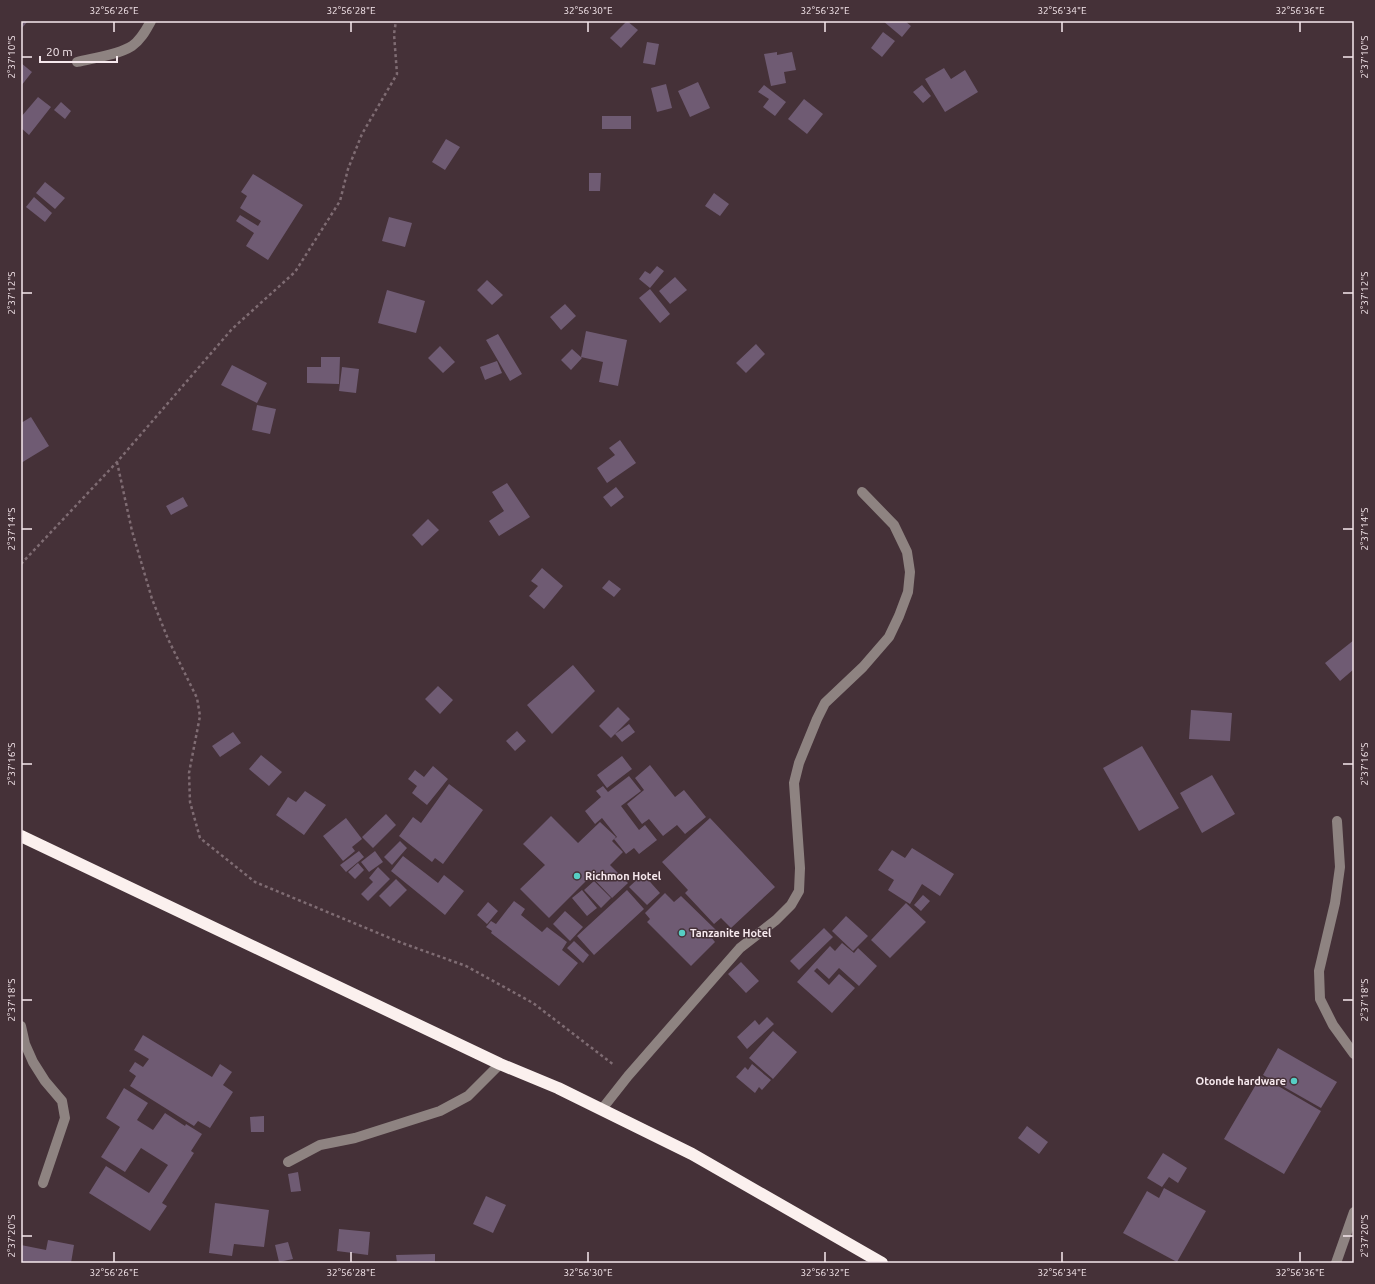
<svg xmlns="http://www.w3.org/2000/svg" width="1375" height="1284" viewBox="0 0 1375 1284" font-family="Ubuntu,sans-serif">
<rect width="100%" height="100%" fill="#453138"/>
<path fill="#6f5b73" d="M21,21H28L21,29Z
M627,21L638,30L621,48L610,38Z
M883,21H905L911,26L902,37Z
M883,32L895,41L882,57L871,48Z
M647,42L659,44L655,65L643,63Z
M777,52V55L792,52L796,70L784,72L786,83L771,86L764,54Z
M21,63L32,72L21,86Z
M944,68L951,79L965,70L978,92L945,112L925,79Z
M698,82L710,108L690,117L678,91Z
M666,84L672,108L657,112L651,88Z
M764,85L786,102L775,116L763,107L769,99L758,92Z
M922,85L931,96L923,103L913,92Z
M38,97L51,107L29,135L21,128V117Z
M804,99L823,114L807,134L788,119Z
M61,102L71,111L65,119L54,110Z
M602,116H631V129H602Z
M446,139L460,147L445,170L432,162Z
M589,173H601L600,191H589Z
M253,174L303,205L268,260L246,246L254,233L236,221L240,215L258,226L261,221L240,208L247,196L241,192Z
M45,182L65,198L55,209L36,193Z
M714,193L729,204L720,216L705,206Z
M34,197L52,213L45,222L26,207Z
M389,217L412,223L405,247L382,241Z
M657,266L664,271L650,288L639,279L645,271L650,274Z
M675,277L687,290L670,304L659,291Z
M487,280L503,295L492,305L477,290Z
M650,289L670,314L660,323L639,298Z
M387,290L425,301L416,333L378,323Z
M565,304L576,316L561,330L550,317Z
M586,331L627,340L618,386L599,382L603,362L581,357Z
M498,334L522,374L510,381L486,340Z
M756,344L765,354L746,373L736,363Z
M440,346L455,362L443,373L428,358Z
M572,349L582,358L571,370L561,360Z
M321,357H340L339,384L307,383V367H321Z
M497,361L502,373L485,380L480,367Z
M232,365L267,383L257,403L221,385Z
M342,367L359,369L356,393L339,391Z
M257,405L276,409L270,434L252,430Z
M31,417L49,446L21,463V423Z
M620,440L636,463L607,483L597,468L615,455L609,448Z
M507,483L530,517L499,536L489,521L504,511L492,492Z
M616,487L624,497L611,507L603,497Z
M183,497L188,506L171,515L166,506Z
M428,519L439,530L422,546L412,535Z
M542,568L563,586L544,609L529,596L538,586L531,581Z
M609,580L621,589L614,597L602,588Z
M1354,640V669L1340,681L1325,663Z
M573,665L595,691L552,734L527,705Z
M438,686L453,700L440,714L425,699Z
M618,707L630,719L611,738L599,726Z
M1191,710L1232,713L1230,741L1189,739Z
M629,724L635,732L622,742L615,734Z
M517,731L526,741L515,751L506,741Z
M233,732L241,743L220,757L212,746Z
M1142,746L1179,808L1139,831L1103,768Z
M261,755L282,772L269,786L249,769Z
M622,756L632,769L607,788L597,775Z
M650,765L675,797L684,790L706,817L685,834L677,825L663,836L649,819L642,824L627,804L644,790L635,778Z
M433,766L448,779L427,805L412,793L417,786L408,779L415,770L424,777Z
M1212,775L1235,814L1202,833L1180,793Z
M629,776L641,791L621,806L639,830L645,825L657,840L639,854L634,848L626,854L614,839L617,837L602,818L595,824L585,811L601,797L596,791L603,786L608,792Z
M449,784L483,810L443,864L435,858L432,862L399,836L413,817L421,823Z
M305,791L326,805L304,835L276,815L288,797L296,802Z
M386,814L396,825L373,848L362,837Z
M551,816L578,843L600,822L616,837L612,841L623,852L610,865L628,883L612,898L591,876L549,918L520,889L545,865L523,844Z
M346,818L362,839L352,847L355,851L343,861L323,836Z
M710,818L775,887L731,928L721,918L714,924L685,893L688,890L662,862Z
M400,841L407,848L392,865L384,857Z
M912,848L954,874L940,896L922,884L910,904L888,890L894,880L878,870L892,850L905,858Z
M359,851L364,857L346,872L340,865Z
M375,851L383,862L369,872L361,862Z
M403,856L438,883L444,875L464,891L445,915L391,871Z
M358,863L364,870L355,879L348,872Z
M378,867L390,879L368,901L361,894L373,882L369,878Z
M643,874L660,893L647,905L629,887Z
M396,879L407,890L390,907L379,896Z
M594,881L611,898L601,908L584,890Z
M582,890L597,908L587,916L572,898Z
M627,890L644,909L594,955L577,936Z
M665,893L674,902L681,896L717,931L711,937L715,942L691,966L647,922L650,919L645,913Z
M923,895L930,901L921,911L914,905Z
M514,901L525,909L521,915L542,932L547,927L567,942L562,950L578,963L559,986L491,933L492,931L486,927L491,921L496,924Z
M488,902L498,911L487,924L477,915Z
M906,903L926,922L890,958L871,940Z
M565,911L583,927L570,941L553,924Z
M846,916L868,936L853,951L832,931Z
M824,928L833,937L799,970L790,961Z
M574,941L589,955L583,963L567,948Z
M842,943L854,953L858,948L877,966L859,986L839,968L829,979L817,968L814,971L829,985L839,974L855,988L832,1013L797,982L830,946L835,951Z
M741,962L759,981L746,993L728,974Z
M767,1017L774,1024L747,1049L737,1037L755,1020L759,1025Z
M773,1031L797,1052L773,1079L749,1058Z
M143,1035L212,1077L220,1064L232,1072L223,1085L233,1092L210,1128L198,1121L194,1126L130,1086L136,1076L129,1071L135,1062L143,1067L149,1059L134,1050Z
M1278,1048L1337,1082L1321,1108L1263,1075Z
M752,1064L771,1080L762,1090L759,1087L755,1093L736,1077L745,1067L748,1070Z
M1261,1076L1321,1111L1284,1174L1224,1139Z
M124,1088L148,1103L137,1120L153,1130L165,1113L185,1126L186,1124L202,1134L191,1151L194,1153L162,1203L167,1206L150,1231L89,1193L106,1166L149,1193L168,1165L141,1148L125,1172L101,1157L120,1127L106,1118Z
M264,1116V1132H251L250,1117Z
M1027,1126L1048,1142L1039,1154L1018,1138Z
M1163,1153L1187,1168L1178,1183L1169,1177L1162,1187L1147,1178Z
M298,1172L301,1191L291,1192L288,1174Z
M1164,1188L1206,1211L1177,1262L1123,1233L1147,1191L1159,1198Z
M486,1196L506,1205L493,1233L473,1224Z
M215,1203L269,1210L264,1247L234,1244L232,1256L209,1253Z
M339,1229L370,1232L368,1255L337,1251Z
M48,1240L74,1245L71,1263H21V1245L46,1250Z
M288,1242L293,1259L279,1262L275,1245Z
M435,1254V1263H397L396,1255Z"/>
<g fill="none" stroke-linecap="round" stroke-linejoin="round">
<path stroke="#7f6c73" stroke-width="2.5" stroke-dasharray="3 3" stroke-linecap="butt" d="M117,462L132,531L152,599L168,639L197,698L200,716L189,773L190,802L200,838L255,882L402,943L466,966L533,1003L614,1065
M21,564L117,462L232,329L295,272L340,201L348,169L362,134L397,74L394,34L396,21"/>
<path stroke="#8e8381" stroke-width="10" d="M77,62C93,58 118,55 132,46C141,40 146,30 151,21
M1337,821L1340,867L1335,903L1319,971L1320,999L1333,1025L1354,1054
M21,1026L25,1044L33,1062L45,1081L62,1101L65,1118L43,1183
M602,1109L628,1076L740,948L776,920L791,905L799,891L800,868L794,783L799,763L817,719L825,703L863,667L889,637L899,616L908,592L910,572L907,552L894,525L862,492
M288,1162L320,1145L355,1138L440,1111L468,1096L500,1064
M1336,1263L1354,1212"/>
<path stroke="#fbf0ee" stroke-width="12" d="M21,836L500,1064L558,1088L692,1154L882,1263"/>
</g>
<path fill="none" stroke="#f6e8ed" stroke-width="1.5" d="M114,22V32M351,22V32M588,22V32M825,22V32M1062,22V32M1300,22V32M22,57H32M1343,57H1353M22,293H32M1343,293H1353M22,529H32M1343,529H1353M22,764H32M1343,764H1353M22,1000H32M1343,1000H1353M22,1236H32M1343,1236H1353M114,1252V1262M351,1252V1262M588,1252V1262M825,1252V1262M1062,1252V1262M1300,1252V1262"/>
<g fill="#56cec4" stroke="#453138" stroke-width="1.5">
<circle cx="577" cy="876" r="4"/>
<circle cx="682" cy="933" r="4"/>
<circle cx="1294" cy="1081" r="4"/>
</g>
<g text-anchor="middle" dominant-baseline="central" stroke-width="3" stroke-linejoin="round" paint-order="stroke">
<g font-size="11" font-weight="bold" fill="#f6e8ed" stroke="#453138" text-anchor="start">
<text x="585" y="876">Richmon Hotel</text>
<text x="690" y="933">Tanzanite Hotel</text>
<text x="1286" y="1081" text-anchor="end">Otonde hardware</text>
</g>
</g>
<rect width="1375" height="1284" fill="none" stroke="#453138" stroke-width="44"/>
<path d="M40 56v6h77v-6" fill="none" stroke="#f6e8ed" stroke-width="2"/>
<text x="46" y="56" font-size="12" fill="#f6e8ed" stroke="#453138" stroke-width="3" paint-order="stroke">20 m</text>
<rect x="22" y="22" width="1331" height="1240" fill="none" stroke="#f6e8ed" stroke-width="1.5"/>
<g font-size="10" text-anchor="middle" fill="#f6e8ed">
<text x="114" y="14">32°56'26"E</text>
<text x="351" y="14">32°56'28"E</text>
<text x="588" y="14">32°56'30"E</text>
<text x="825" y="14">32°56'32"E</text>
<text x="1062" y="14">32°56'34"E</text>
<text x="1300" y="14">32°56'36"E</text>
<text transform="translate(11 57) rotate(-90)" y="4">2°37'10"S</text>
<text transform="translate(1364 57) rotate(-90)" y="4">2°37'10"S</text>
<text transform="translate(11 293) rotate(-90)" y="4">2°37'12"S</text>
<text transform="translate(1364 293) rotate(-90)" y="4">2°37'12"S</text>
<text transform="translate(11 529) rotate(-90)" y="4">2°37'14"S</text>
<text transform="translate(1364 529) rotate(-90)" y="4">2°37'14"S</text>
<text transform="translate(11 764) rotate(-90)" y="4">2°37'16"S</text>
<text transform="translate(1364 764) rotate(-90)" y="4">2°37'16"S</text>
<text transform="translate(11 1000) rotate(-90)" y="4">2°37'18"S</text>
<text transform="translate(1364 1000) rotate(-90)" y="4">2°37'18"S</text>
<text transform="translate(11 1236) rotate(-90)" y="4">2°37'20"S</text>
<text transform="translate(1364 1236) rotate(-90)" y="4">2°37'20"S</text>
<text x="114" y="1276">32°56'26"E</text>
<text x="351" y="1276">32°56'28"E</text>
<text x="588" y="1276">32°56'30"E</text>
<text x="825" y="1276">32°56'32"E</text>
<text x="1062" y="1276">32°56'34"E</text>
<text x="1300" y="1276">32°56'36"E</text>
</g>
</svg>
